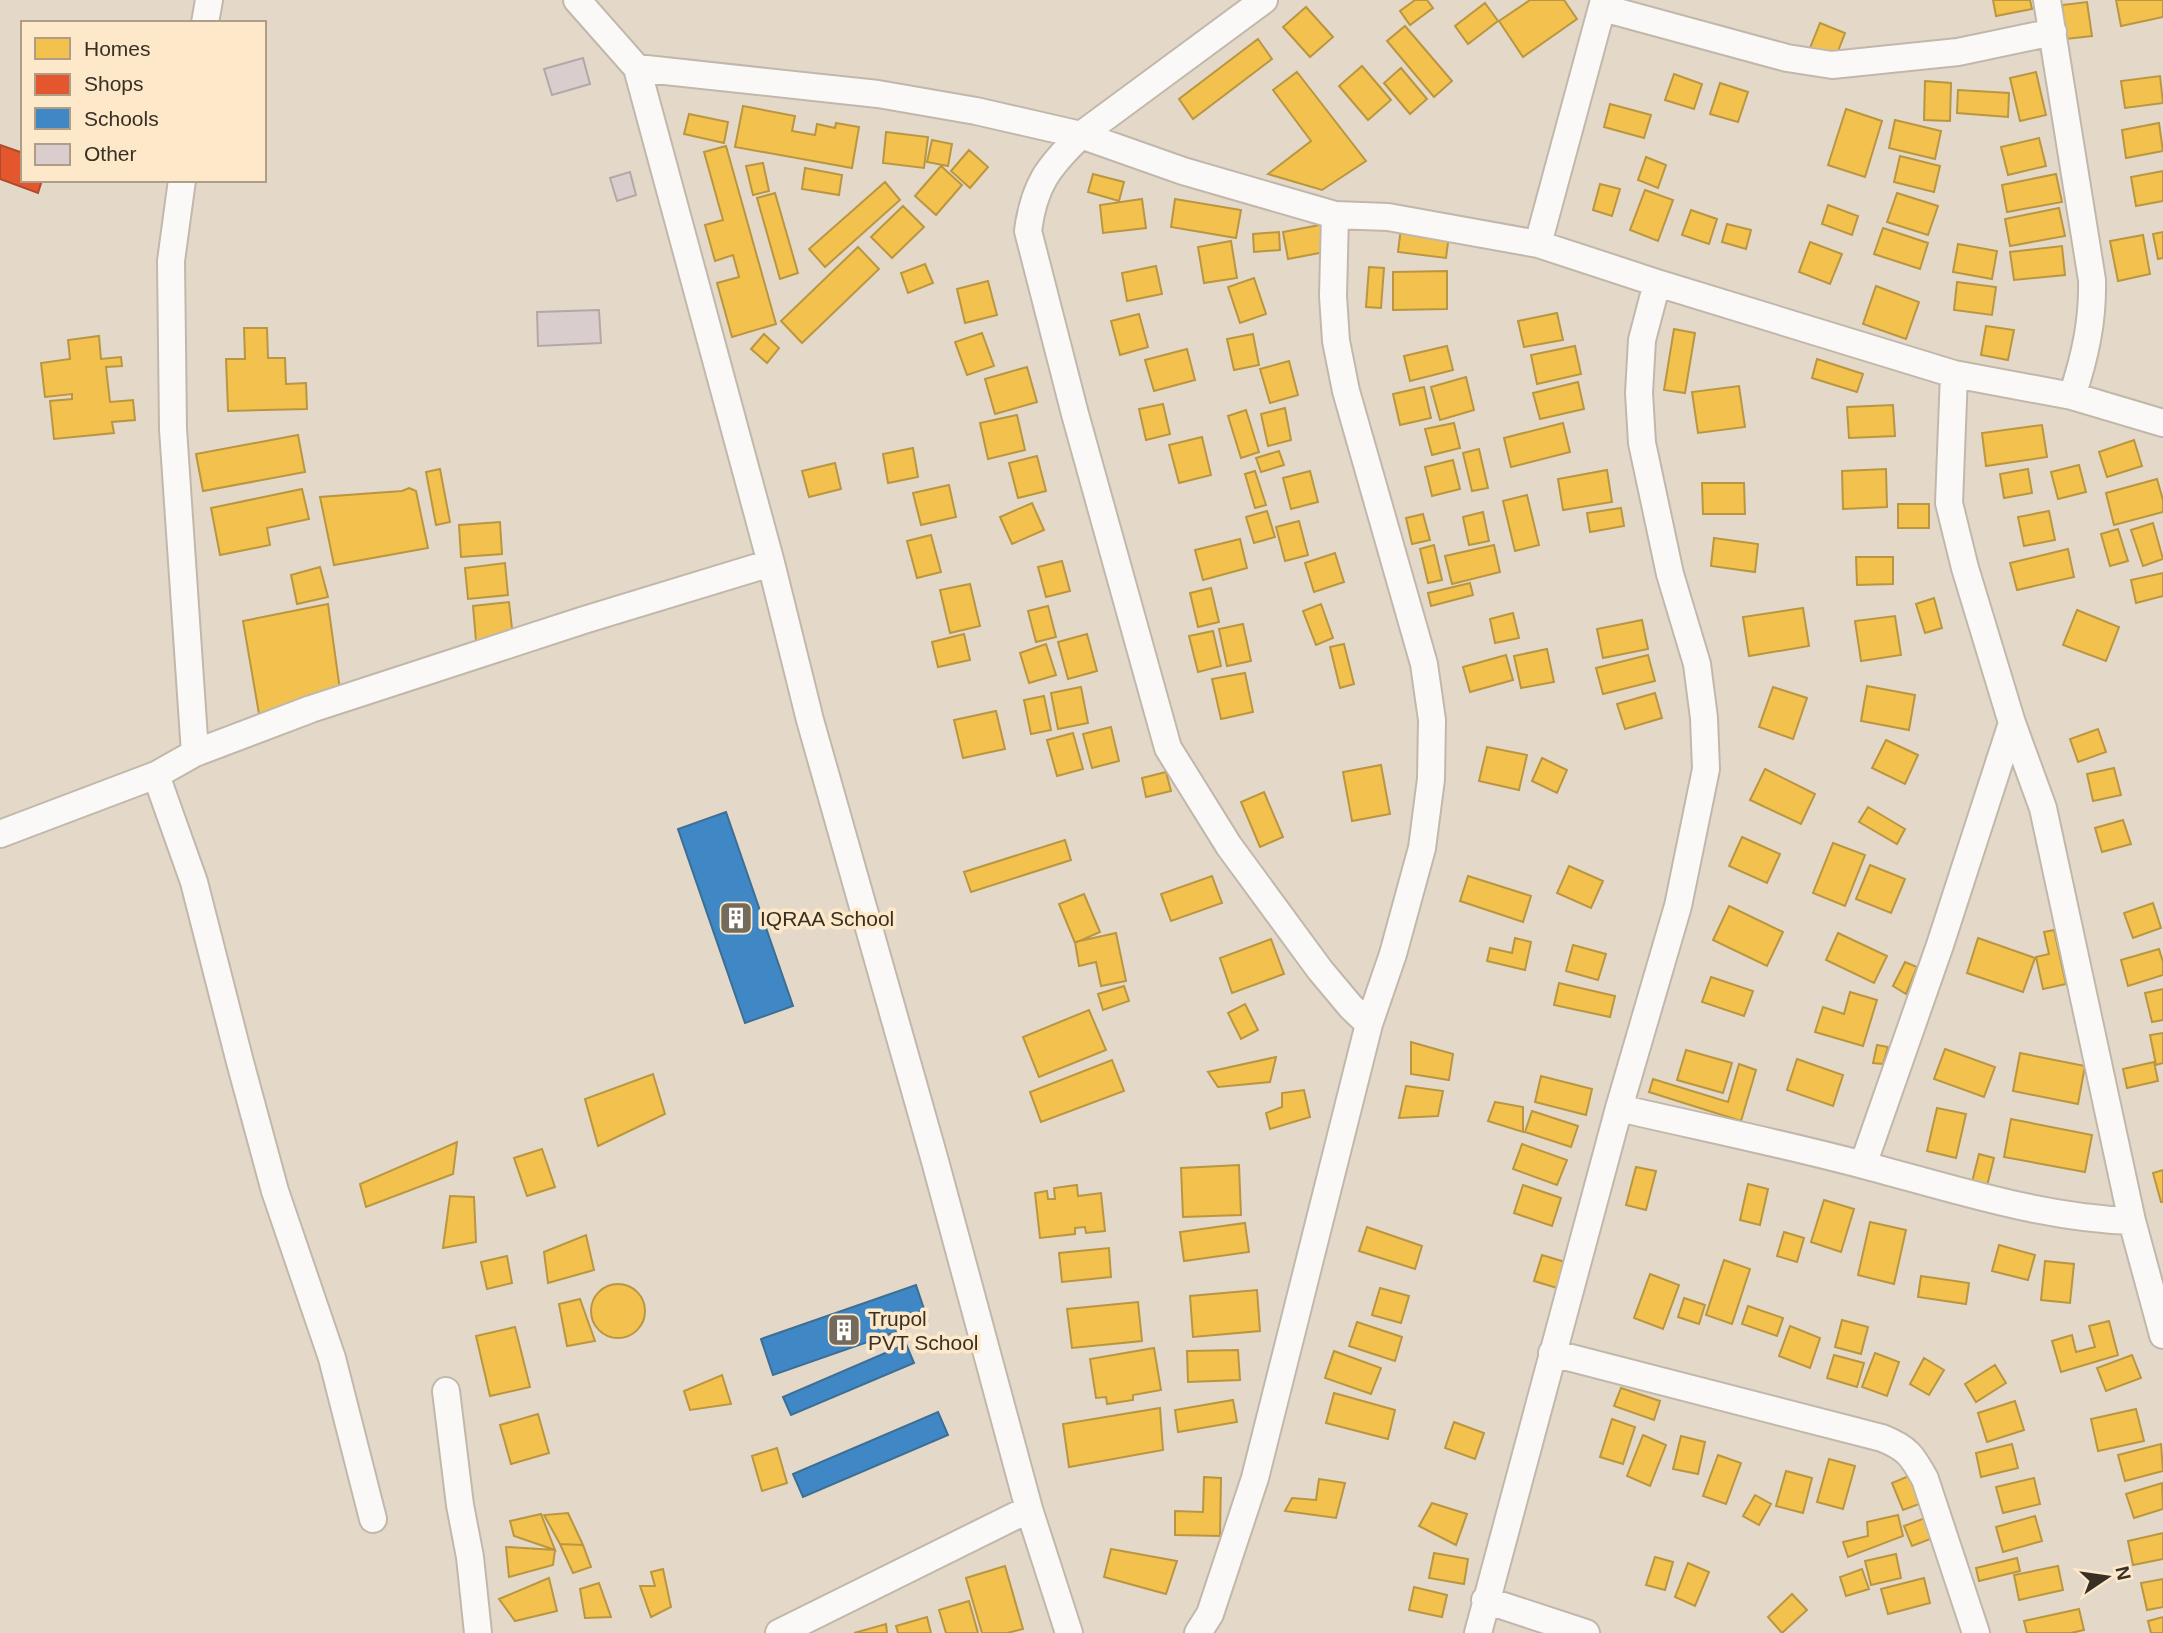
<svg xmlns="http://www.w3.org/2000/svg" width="2163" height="1633" viewBox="0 0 2163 1633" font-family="Arial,sans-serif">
<rect width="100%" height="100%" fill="#e4d9c8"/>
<path fill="#f2c14e" stroke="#ba9641" stroke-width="2" d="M1415,0H1427L1433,8L1410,25L1400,11Z
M1530,0H1564L1577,19L1523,57L1499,21Z
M1993,0H2030L2032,9L1996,16Z
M2116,0H2163V17L2121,26Z
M2087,2L2092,36L2066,39L2062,5Z
M1485,3L1498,21L1468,44L1455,26Z
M1306,7L1333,37L1310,57L1283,27Z
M1820,23L1845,33L1835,59L1810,48Z
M1405,26L1452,81L1434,97L1387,41Z
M1258,39L1272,59L1193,119L1179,99Z
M1362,66L1391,100L1368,120L1339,86Z
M1401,68L1427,99L1410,114L1384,83Z
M1297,72L1366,161L1322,190L1268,174L1311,141L1273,90Z
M2036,72L2046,115L2020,121L2010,78Z
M1674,74L1702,84L1694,109L1665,100Z
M2160,76L2163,103L2125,108L2121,81Z
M1925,81L1951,83L1950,121L1924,120Z
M1720,83L1748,92L1738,122L1710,114Z
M1958,90L2009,93L2008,117L1957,113Z
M1610,104L1651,115L1644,138L1604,127Z
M743,106L795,116L792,131L815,135L817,124L835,128L836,123L859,127L852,168L735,147Z
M1846,109L1882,121L1865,177L1828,165Z
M689,114L728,122L724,143L684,134Z
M1895,120L1941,131L1935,159L1889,148Z
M2159,123L2163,151L2126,158L2122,130Z
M886,132L928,137L924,168L883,163Z
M2039,138L2046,166L2008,175L2001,147Z
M932,140L952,144L948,166L927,162Z
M726,146L776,324L732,337L717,283L739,277L733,255L715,261L705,225L723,220L704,152Z
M969,150L988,167L970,188L951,171Z
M1900,156L1940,166L1934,192L1894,182Z
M1646,157L1666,165L1658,188L1638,180Z
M763,163L769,191L753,195L746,166Z
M941,166L962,185L936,215L915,196Z
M805,168L842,175L839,195L802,189Z
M2163,171V201L2136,206L2131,177Z
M1093,174L1124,182L1119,201L1088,192Z
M2056,174L2062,202L2007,212L2002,185Z
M885,182L900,200L825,267L809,249Z
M1600,184L1620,189L1612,216L1593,210Z
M1645,190L1673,200L1658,241L1630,230Z
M775,193L798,273L780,279L757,198Z
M1897,193L1938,206L1928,235L1887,222Z
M1142,199L1146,228L1103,233L1100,205Z
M1175,199L1241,210L1236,238L1171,227Z
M1828,205L1858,216L1852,235L1822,224Z
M903,206L924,227L892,258L871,237Z
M2059,208L2065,236L2010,246L2005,219Z
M1691,210L1717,219L1709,244L1682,235Z
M1325,224L1330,251L1288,259L1283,232Z
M1727,224L1751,230L1746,249L1722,242Z
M1401,228L1449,235L1446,258L1398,252Z
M1883,228L1928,243L1920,269L1874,254Z
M1279,232L1280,250L1254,252L1253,234Z
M2163,232V258L2158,259L2153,234Z
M2143,235L2150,274L2118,281L2110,241Z
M1231,241L1237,278L1204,283L1198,247Z
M1810,242L1842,254L1830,284L1799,272Z
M1958,244L1997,251L1992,279L1953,272Z
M2062,246L2065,275L2014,280L2010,252Z
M858,247L879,269L802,343L781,321Z
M925,264L933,283L908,293L901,273Z
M1156,266L1162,294L1127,301L1122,273Z
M1369,267L1384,268L1381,308L1366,307Z
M1447,271V309L1393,310V272Z
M1254,278L1266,314L1240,323L1228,287Z
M988,281L997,315L965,323L957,289Z
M1957,282L1996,287L1992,315L1954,310Z
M1876,286L1919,302L1906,339L1863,324Z
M1557,313L1563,340L1524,347L1518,321Z
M1139,314L1148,347L1120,355L1111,321Z
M1986,326L2014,330L2008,360L1981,355Z
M244,328H267L268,358H285L286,384L306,383L307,409L228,411L226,359H245Z
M1674,329L1695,333L1685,393L1664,390Z
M982,333L994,366L967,375L955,342Z
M764,334L779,348L767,363L751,349Z
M1253,334L1259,365L1234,370L1227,339Z
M99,336L101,359L121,357L122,366L106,367L110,402L133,400L135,420L112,422L114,433L54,439L50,401L72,399V394L45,397L41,363L70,359L68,340Z
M1447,346L1453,370L1410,381L1404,356Z
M1575,346L1581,374L1537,384L1531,355Z
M1187,349L1195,380L1154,391L1145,360Z
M1817,359L1863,374L1857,392L1812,378Z
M1289,361L1298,395L1270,403L1260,369Z
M1027,367L1037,402L995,414L985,379Z
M1466,377L1474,410L1440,420L1431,387Z
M1578,382L1584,409L1540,419L1533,393Z
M1739,386L1745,427L1698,433L1692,392Z
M1424,387L1431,418L1400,425L1393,394Z
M1163,404L1170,434L1146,440L1139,409Z
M1893,405L1895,436L1849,438L1847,407Z
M1285,408L1291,440L1268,446L1261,414Z
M1246,410L1259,452L1241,458L1228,416Z
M1017,415L1025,450L988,459L980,423Z
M1454,423L1460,448L1432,455L1425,429Z
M1563,423L1570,452L1511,467L1504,438Z
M2042,425L2047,457L1986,466L1982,433Z
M298,435L305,472L203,491L196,454Z
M1202,437L1211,475L1179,483L1169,445Z
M2134,440L2142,466L2107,477L2099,452Z
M913,448L918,477L888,483L883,454Z
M1479,449L1488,488L1472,491L1463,453Z
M1279,451L1284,465L1261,472L1256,458Z
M1037,456L1046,491L1018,498L1009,463Z
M1453,460L1460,489L1432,496L1425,467Z
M835,463L841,489L809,497L802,471Z
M2079,465L2086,492L2058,499L2051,472Z
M440,469L450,522L436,525L426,472Z
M1886,469L1887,507L1843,509L1842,471Z
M2028,469L2032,493L2004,498L2000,474Z
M1607,470L1612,502L1563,510L1558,479Z
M1255,471L1266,505L1255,508L1245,474Z
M1310,471L1318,502L1291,509L1283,478Z
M2157,479L2163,500V512L2114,525L2106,493Z
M1702,483H1744L1745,514H1703Z
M949,485L956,517L921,525L913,493Z
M409,488L416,491L428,548L334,565L320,497L402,491Z
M302,489L309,519L267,528L270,545L220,555L211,508Z
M1527,495L1539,545L1515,551L1503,501Z
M1032,503L1044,530L1012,544L1000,517Z
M1898,504H1929V528H1898Z
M1621,508L1624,526L1590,532L1587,513Z
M1267,511L1275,537L1254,543L1246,517Z
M2049,511L2055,540L2024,546L2018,517Z
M1483,512L1489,541L1469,545L1463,517Z
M1423,514L1430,540L1412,544L1406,518Z
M1299,521L1308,555L1285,561L1276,527Z
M500,522L502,554L461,557L459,525Z
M2153,523L2163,559L2143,566L2131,530Z
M2118,529L2128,561L2110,566L2101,534Z
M931,535L941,572L917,578L907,541Z
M1714,538L1758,544L1755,572L1711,566Z
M1240,539L1247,568L1203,580L1195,550Z
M1434,545L1442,580L1428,583L1420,549Z
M1494,545L1500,572L1452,584L1445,556Z
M2068,549L2074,577L2017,590L2010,563Z
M1335,553L1344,582L1314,592L1305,563Z
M1856,557H1893V584L1857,585Z
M1062,561L1070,591L1046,597L1038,567Z
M505,563L508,595L468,599L465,568Z
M320,567L328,597L297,604L291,575Z
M2163,573V596L2136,603L2131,580Z
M1470,583L1473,595L1431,606L1428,593Z
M970,584L980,626L950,633L940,590Z
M1211,588L1219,622L1198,627L1190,593Z
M1934,598L1942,628L1925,633L1916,604Z
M509,602L513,637L476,641L473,606Z
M328,604L340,690L259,714L243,621Z
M1321,604L1333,638L1316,645L1303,611Z
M1048,606L1056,637L1036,642L1028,611Z
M1803,608L1809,646L1749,656L1743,617Z
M2077,610L2119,627L2106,661L2063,645Z
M1513,613L1519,638L1495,643L1490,619Z
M1895,616L1901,655L1861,661L1855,621Z
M1642,620L1648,649L1603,658L1597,629Z
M1243,624L1251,661L1227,666L1219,629Z
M1213,631L1221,666L1198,672L1189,636Z
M964,634L970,660L938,667L932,642Z
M1087,634L1097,671L1068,679L1058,642Z
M1046,644L1056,675L1029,683L1020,653Z
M1344,644L1354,684L1340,688L1330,647Z
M1547,649L1554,682L1521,688L1514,656Z
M1506,655L1513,680L1470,692L1463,667Z
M1648,655L1655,681L1603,694L1596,668Z
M1245,673L1253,712L1221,719L1212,679Z
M1867,686L1915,695L1909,730L1861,721Z
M1081,687L1088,723L1058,729L1051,693Z
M1773,687L1807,698L1793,739L1759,727Z
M1655,693L1662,718L1625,729L1617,704Z
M1044,696L1051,730L1031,734L1024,700Z
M996,711L1005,749L963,758L954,720Z
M1111,727L1119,761L1092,768L1083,734Z
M2098,729L2106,752L2078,762L2070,739Z
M1073,733L1083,769L1057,776L1047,740Z
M1886,740L1918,755L1905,784L1872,768Z
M1487,747L1527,755L1519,790L1479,781Z
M1542,758L1567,770L1557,793L1532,781Z
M1381,765L1390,814L1352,821L1343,772Z
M2114,768L2121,795L2093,801L2087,774Z
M1765,769L1815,794L1801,824L1750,800Z
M1166,772L1171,791L1146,797L1142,778Z
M1264,792L1283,837L1260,847L1241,802Z
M1868,807L1905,829L1897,844L1859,822Z
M2123,820L2131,844L2102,852L2095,828Z
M1742,837L1780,854L1767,883L1729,866Z
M1065,840L1071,860L971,892L964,872Z
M1833,843L1865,855L1845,906L1813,893Z
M1870,865L1905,879L1891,913L1856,899Z
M1569,866L1603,881L1591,908L1557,893Z
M1212,876L1222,903L1171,921L1161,894Z
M1468,876L1531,896L1523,922L1460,901Z
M1084,894L1100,932L1075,943L1059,904Z
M2153,903L2161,928L2133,938L2124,913Z
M1729,906L1783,932L1767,966L1713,940Z
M2054,930L2066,984L2043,989L2036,957L2049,954L2044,932Z
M1116,933L1126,981L1101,986L1096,962L1079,966L1075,942Z
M1838,933L1887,956L1874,983L1826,960Z
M1515,938L1531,942L1525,970L1487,961L1490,948L1512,953Z
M1978,938L2035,958L2023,992L1967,973Z
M1271,939L1284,974L1232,993L1220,958Z
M1573,945L1606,954L1598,980L1566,971Z
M2159,949L2163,962V975L2128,986L2121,960Z
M1905,962L1917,967L1906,994L1893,986Z
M1711,977L1753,991L1744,1016L1702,1002Z
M1559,983L1615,996L1610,1017L1554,1005Z
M1124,986L1129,1001L1103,1010L1098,994Z
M2163,989V1020L2152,1022L2145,993Z
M1850,992L1877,1000L1863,1046L1815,1032L1823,1007L1844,1014Z
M1245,1004L1258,1030L1241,1039L1228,1013Z
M1089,1010L1106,1050L1039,1077L1023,1037Z
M2163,1033V1063L2156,1065L2150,1035Z
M1411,1042L1453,1054L1449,1080L1411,1074Z
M1877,1045L1888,1047L1883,1064L1873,1063Z
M1945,1049L1995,1067L1984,1097L1934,1079Z
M1686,1050L1732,1063L1723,1093L1677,1080Z
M2020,1053L2085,1066L2078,1104L2013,1091Z
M1276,1057L1270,1082L1218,1087L1208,1072Z
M1797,1059L1843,1075L1833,1106L1787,1090Z
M1112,1060L1124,1091L1041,1122L1030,1092Z
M2154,1062L2158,1081L2127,1088L2123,1069Z
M1739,1064L1756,1070L1741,1121L1649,1092L1653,1079L1728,1102Z
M653,1074L665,1114L598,1146L585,1099Z
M1541,1076L1592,1089L1586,1115L1535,1102Z
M1406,1086L1443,1091L1438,1116L1399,1118Z
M1304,1090L1310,1117L1270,1129L1266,1113L1282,1107V1093Z
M1495,1102L1523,1107V1132L1488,1121Z
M1937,1108L1966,1114L1956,1158L1927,1151Z
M1532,1111L1578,1126L1571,1147L1525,1132Z
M2011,1119L2092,1135L2085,1172L2004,1157Z
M457,1142L453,1174L366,1207L360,1184Z
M1522,1144L1567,1160L1557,1185L1513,1169Z
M542,1149L555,1187L527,1196L514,1158Z
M1979,1154L1994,1158L1987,1186L1972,1182Z
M1239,1165L1241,1215L1183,1217L1181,1168Z
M1636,1167L1656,1171L1646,1210L1626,1205Z
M2163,1170V1202H2161L2153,1173Z
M1748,1184L1768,1189L1760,1225L1740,1220Z
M1077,1185L1078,1196L1101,1193L1105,1231L1086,1233L1085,1227L1075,1228V1234L1040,1238L1035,1193L1047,1191L1048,1199H1055L1054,1188Z
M1523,1185L1561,1198L1552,1226L1514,1213Z
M450,1196L474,1197L476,1242L443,1248Z
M1824,1200L1854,1209L1841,1252L1811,1242Z
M1870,1222L1906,1230L1894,1284L1858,1275Z
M1245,1223L1249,1252L1184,1261L1180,1232Z
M1367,1227L1422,1246L1415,1269L1359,1251Z
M1784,1232L1804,1238L1797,1262L1777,1256Z
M586,1235L594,1270L548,1283L544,1252Z
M1999,1245L2035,1255L2028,1280L1992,1271Z
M1109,1248L1111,1277L1062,1282L1059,1253Z
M1542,1255L1565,1262L1557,1288L1534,1281Z
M507,1256L512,1283L487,1289L481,1262Z
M1724,1260L1750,1269L1732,1324L1706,1315Z
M2045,1261L2074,1264L2070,1303L2041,1300Z
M1650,1274L1679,1285L1663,1329L1634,1318Z
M1921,1276L1969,1283L1966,1304L1918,1297Z
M591 1311a27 27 0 1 1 54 0a27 27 0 1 1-54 0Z
M1380,1288L1409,1296L1401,1323L1372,1315Z
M1257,1290L1260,1331L1193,1337L1190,1296Z
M1684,1298L1705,1305L1699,1324L1678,1317Z
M580,1299L595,1341L567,1346L559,1304Z
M1138,1302L1142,1341L1072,1348L1067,1309Z
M1748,1306L1783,1318L1777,1336L1742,1324Z
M1842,1320L1868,1327L1861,1354L1835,1347Z
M2109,1321L2118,1355L2061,1372L2052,1341L2072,1335L2076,1352L2095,1347L2089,1326Z
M1357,1322L1402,1337L1395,1361L1349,1346Z
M1790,1326L1820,1338L1810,1368L1779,1356Z
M515,1327L530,1387L490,1396L476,1336Z
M1154,1348L1161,1390L1133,1395V1400L1107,1404L1106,1397L1096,1398L1090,1359Z
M1238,1350L1240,1380L1188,1382L1187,1351Z
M1334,1351L1381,1368L1371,1394L1325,1378Z
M1875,1353L1899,1362L1887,1396L1862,1387Z
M1834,1355L1864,1363L1857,1387L1827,1378Z
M2132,1355L2141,1378L2106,1391L2097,1368Z
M1924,1358L1944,1370L1929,1395L1910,1384Z
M1995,1365L2006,1383L1976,1402L1965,1384Z
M722,1375L731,1404L690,1410L684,1391Z
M1621,1388L1660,1401L1654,1420L1614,1406Z
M1334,1393L1395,1410L1388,1439L1326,1423Z
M1233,1400L1237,1422L1178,1432L1175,1410Z
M2015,1401L2024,1430L1987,1442L1978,1413Z
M1160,1408L1163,1450L1069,1467L1063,1424Z
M2136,1409L2144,1441L2098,1451L2091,1419Z
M538,1414L549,1453L511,1464L500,1425Z
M1612,1419L1635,1427L1623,1464L1600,1457Z
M1454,1422L1484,1433L1475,1459L1445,1448Z
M1643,1435L1666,1445L1650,1486L1627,1476Z
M1681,1436L1705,1442L1698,1474L1673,1469Z
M2012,1444L2018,1468L1981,1477L1976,1453Z
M2161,1444L2163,1471L2125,1481L2118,1455Z
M777,1448L787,1483L762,1491L752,1456Z
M1718,1455L1741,1463L1726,1504L1703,1496Z
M1829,1459L1855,1466L1843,1509L1817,1502Z
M1786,1471L1812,1478L1803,1513L1776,1506Z
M1911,1475L1922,1503L1903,1510L1892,1483Z
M1204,1477L1221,1478L1220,1536L1175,1535V1511L1203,1512Z
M2034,1478L2040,1504L2003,1513L1996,1487Z
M1319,1479L1345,1483L1336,1518L1285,1511L1292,1498L1316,1500Z
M2162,1483L2163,1509L2134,1518L2126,1494Z
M1755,1495L1771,1504L1759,1525L1743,1516Z
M1432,1503L1467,1514L1456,1545L1419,1526Z
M568,1513L583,1545L560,1544L544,1515Z
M541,1514L555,1550L514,1536L510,1521Z
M1898,1515L1903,1536L1848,1557L1843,1542L1868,1536L1867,1522Z
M2035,1516L2042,1541L2003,1552L1996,1527Z
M1925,1518L1933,1538L1912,1546L1904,1526Z
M2163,1533V1559L2133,1565L2128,1541Z
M560,1544L583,1545L591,1567L573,1573Z
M506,1547L555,1550L553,1565L509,1577Z
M1111,1549L1177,1561L1166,1594L1104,1577Z
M1434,1553L1468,1559L1464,1584L1429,1578Z
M1896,1554L1901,1578L1871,1585L1865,1561Z
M1655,1557L1673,1562L1665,1590L1646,1585Z
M2017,1558L2020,1571L1979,1581L1976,1568Z
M1688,1563L1709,1572L1695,1606L1675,1597Z
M1005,1566L1023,1629L1007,1633H982L966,1578Z
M2058,1566L2063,1590L2019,1600L2014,1575Z
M663,1569L671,1607L651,1617L640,1586H655L651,1572Z
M1862,1569L1869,1589L1846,1596L1840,1577Z
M549,1578L557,1611L515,1621L499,1599Z
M1924,1578L1930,1603L1888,1614L1881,1589Z
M2163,1579V1607L2147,1610L2141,1583Z
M599,1583L611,1617L585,1618L580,1589Z
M1414,1587L1447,1595L1442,1617L1409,1610Z
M1792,1594L1807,1610L1782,1633L1768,1617Z
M969,1601L978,1633H946L939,1610Z
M2079,1609L2084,1630L2071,1633H2027L2024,1621Z
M927,1617L931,1633H898L896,1626Z
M2163,1617V1633H2151L2148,1621Z
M886,1624L887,1633H854Z"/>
<path fill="#e4572e" stroke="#b04b2b" stroke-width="2" d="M0,145L23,153V180H42L38,193L0,179Z"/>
<path fill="#3f88c5" stroke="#3d6e95" stroke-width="2" d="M726,812L793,1006L745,1023L678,829Z
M916,1285L928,1321L773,1375L761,1339Z
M906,1344L914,1363L791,1415L783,1397Z
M938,1412L948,1435L803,1497L793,1474Z"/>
<path fill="#d9cdce" stroke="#b1a9a6" stroke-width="2" d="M583,58L590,84L552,95L544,69Z
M630,172L636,195L617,201L610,178Z
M599,310L601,343L538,346L537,312Z"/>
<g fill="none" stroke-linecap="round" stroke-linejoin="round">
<defs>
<path id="minor" d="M577,0L637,68L878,94L976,111L1081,135L1183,171L1335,215L1388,217L1538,244L1657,283L1954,374L2072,396L2163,423
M1264,0L1081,135C1048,167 1034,185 1028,231L1075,414L1168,748L1229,846L1320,970L1351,1007L1369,1024
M2047,0L2092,280C2093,321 2085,357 2072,396
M1603,8L1787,58L1832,65L1958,52L2053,32
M205,23L209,0
M637,68L771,563L810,720L935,1161L1029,1509L1069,1633
M182,180L171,261L173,429L195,753
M1538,244L1604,0
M1954,374L1949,503L1965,568L2012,723L2043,808L2132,1221L2163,1335
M156,775L194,882L240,1062L275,1191L332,1358L373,1519
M0,834L156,775L195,753L311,709L584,620L771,563
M1619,1108C1701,1127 1785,1144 1867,1166C1955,1189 2041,1218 2132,1221
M1863,1165L1940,945L2012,723
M1552,1353L1882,1438C1907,1448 1912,1455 1925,1479L1976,1633
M446,1391L460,1505L470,1557L478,1633
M1485,1600L1586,1633
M779,1633L1029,1509
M1198,1633L1210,1614L1255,1478L1369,1024L1393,954L1422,848L1431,779L1432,720L1424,664L1346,391L1336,341L1333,296L1335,215
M1478,1633L1619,1108L1678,906L1706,769L1704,718L1697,664L1670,574L1642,443L1639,393L1642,340L1657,283"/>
</defs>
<use href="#minor" stroke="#c1b8ab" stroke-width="30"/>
<use href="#minor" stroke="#fbf9f7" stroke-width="26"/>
</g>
<defs>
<symbol id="building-square" viewBox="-11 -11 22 22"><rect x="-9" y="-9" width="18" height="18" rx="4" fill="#746b5d" stroke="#fde8ca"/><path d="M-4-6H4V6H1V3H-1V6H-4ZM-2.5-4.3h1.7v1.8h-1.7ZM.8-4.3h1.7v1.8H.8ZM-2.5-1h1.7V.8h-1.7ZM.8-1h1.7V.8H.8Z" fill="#fff"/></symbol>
</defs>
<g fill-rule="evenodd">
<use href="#building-square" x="717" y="899" width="38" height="38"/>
<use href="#building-square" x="825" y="1311" width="38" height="38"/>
</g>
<g text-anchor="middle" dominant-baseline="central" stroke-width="7" stroke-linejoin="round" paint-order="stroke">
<g font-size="21" fill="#383024" stroke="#fde8ca" text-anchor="start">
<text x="760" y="918">IQRAA School</text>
<text x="868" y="1318">Trupol<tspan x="868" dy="24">PVT School</tspan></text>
</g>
</g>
<rect x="21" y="21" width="245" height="161" fill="#fde8ca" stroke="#ae9e88" stroke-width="2"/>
<rect x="35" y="38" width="35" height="21" fill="#f2c14e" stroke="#ae9e88" stroke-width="2"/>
<text x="84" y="56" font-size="21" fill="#383024">Homes</text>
<rect x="35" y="74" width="35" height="21" fill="#e4572e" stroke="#ae9e88" stroke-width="2"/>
<text x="84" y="91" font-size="21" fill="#383024">Shops</text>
<rect x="35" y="108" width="35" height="21" fill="#3f88c5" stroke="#ae9e88" stroke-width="2"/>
<text x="84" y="126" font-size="21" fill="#383024">Schools</text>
<rect x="35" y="144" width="35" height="21" fill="#d9cdce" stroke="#ae9e88" stroke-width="2"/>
<text x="84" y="161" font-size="21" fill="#383024">Other</text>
<g transform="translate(2107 1577) rotate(77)" stroke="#fde8ca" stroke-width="5" paint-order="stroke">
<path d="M0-5L12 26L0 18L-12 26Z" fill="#383024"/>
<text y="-10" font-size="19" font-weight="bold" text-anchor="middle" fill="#383024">N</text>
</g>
</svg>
